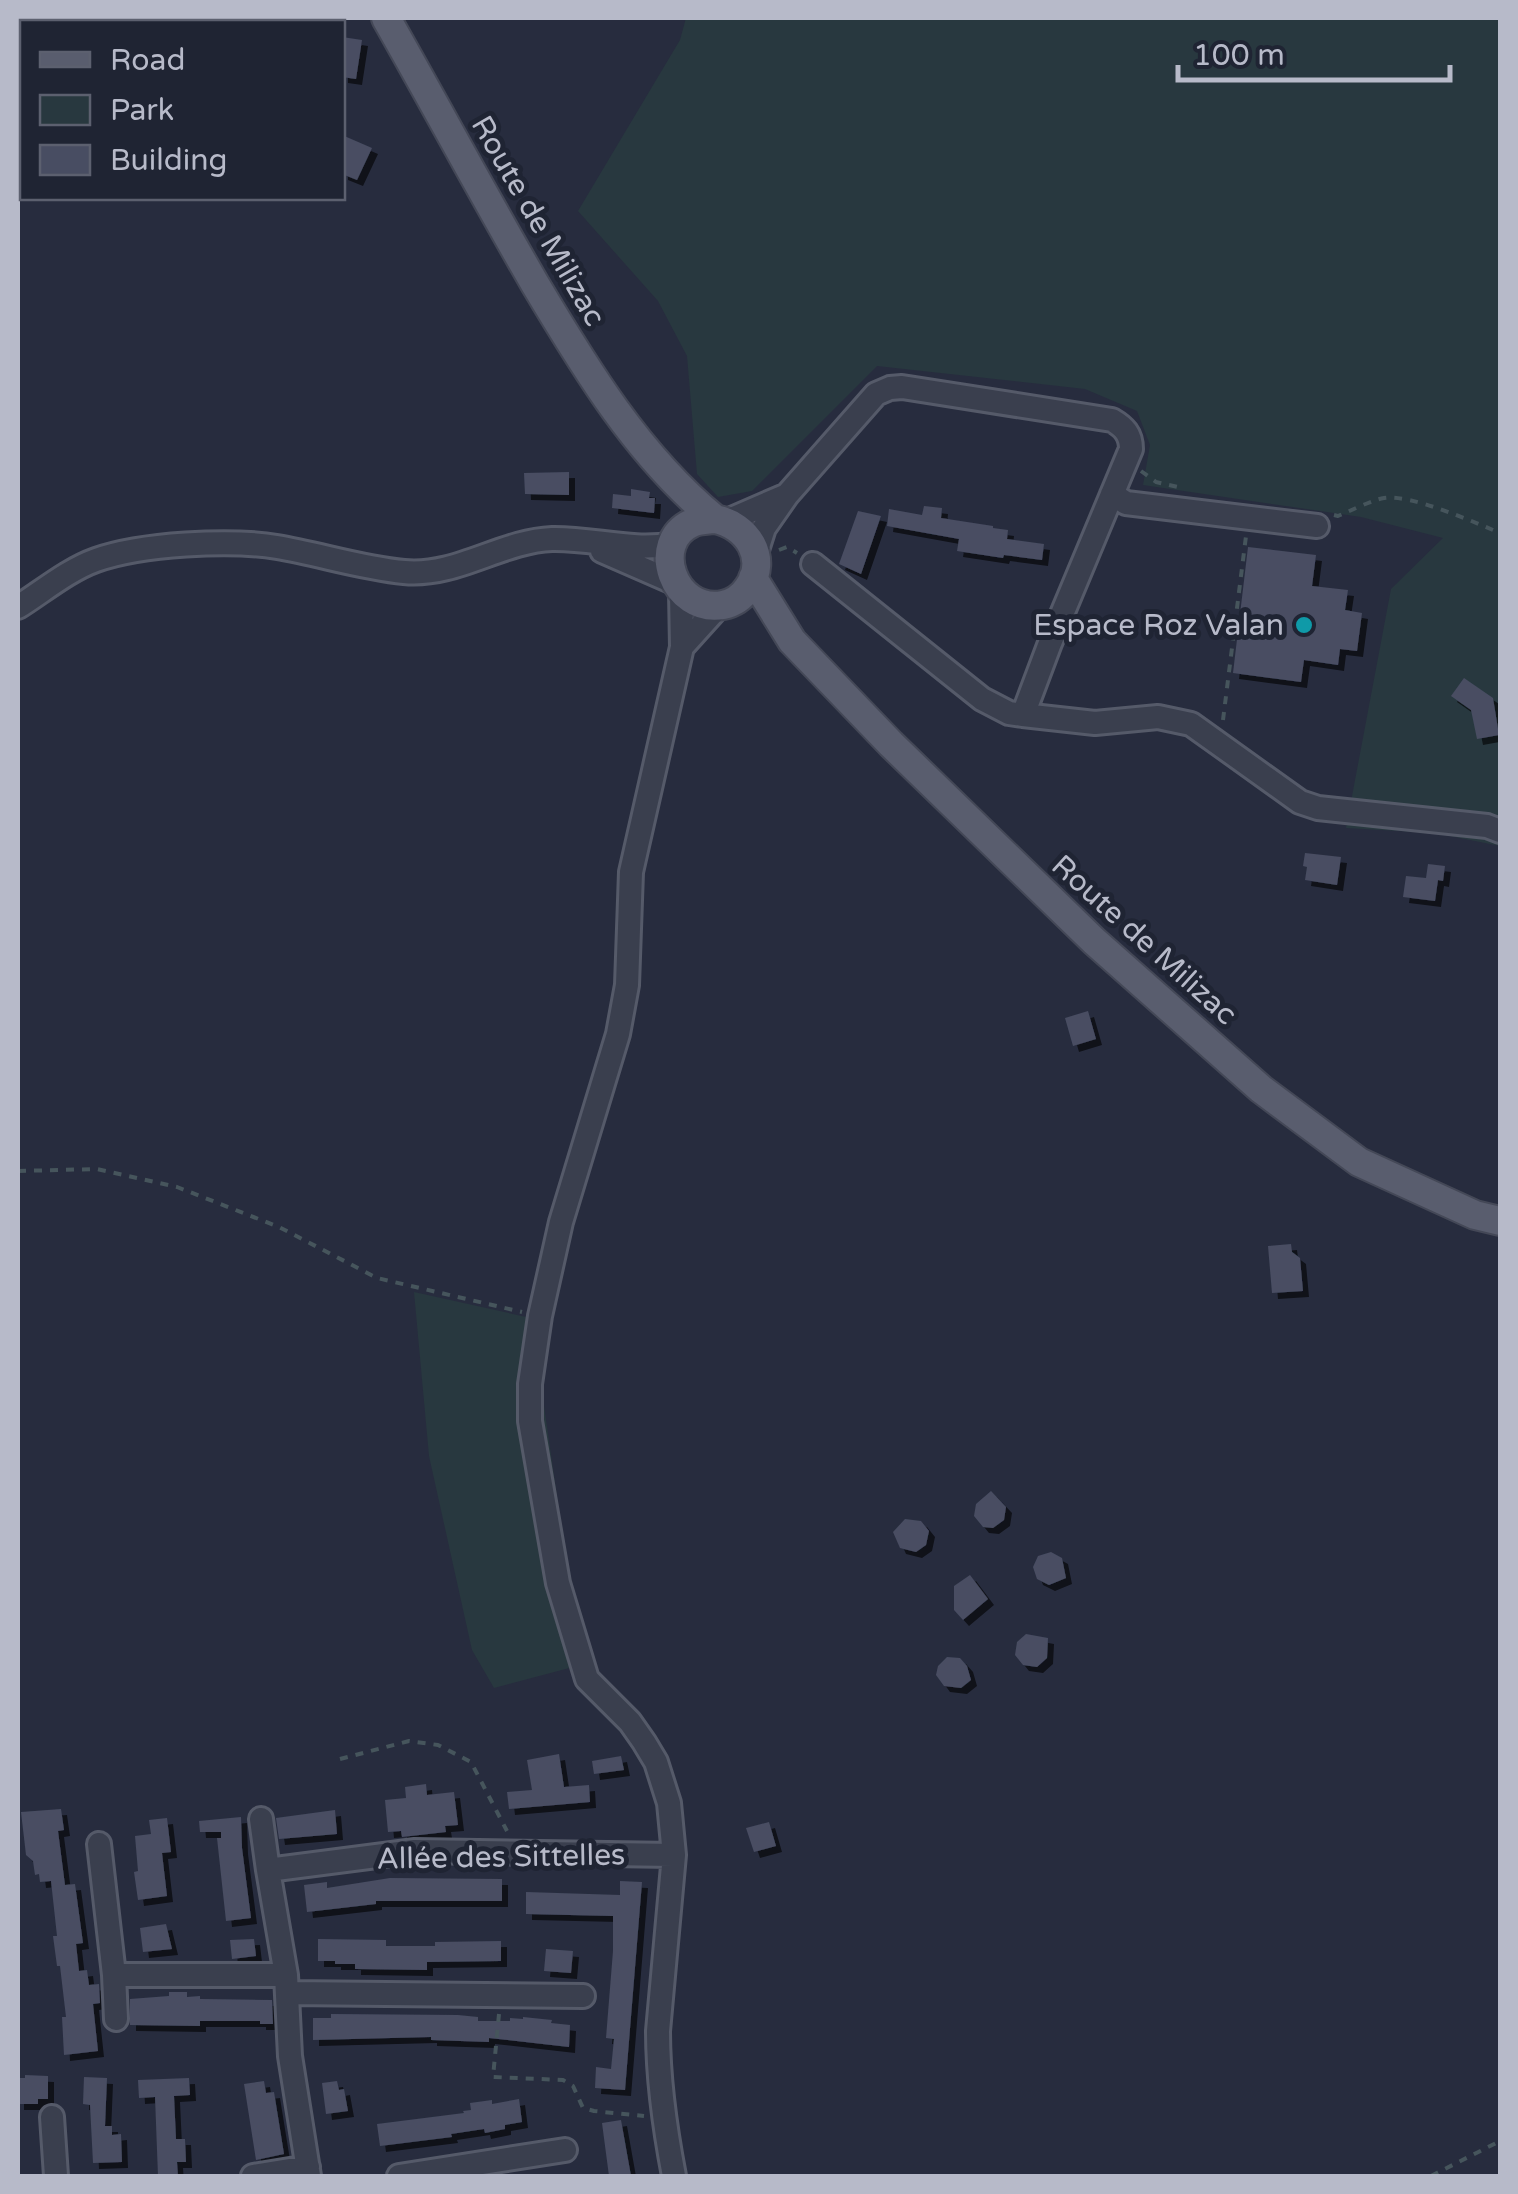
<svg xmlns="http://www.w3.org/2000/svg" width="1518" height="2194" viewBox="0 0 1518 2194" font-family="'Varela Round',sans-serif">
<defs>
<filter id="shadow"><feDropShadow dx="6" dy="6" stdDeviation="0" flood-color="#0009"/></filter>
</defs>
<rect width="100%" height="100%" fill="#272c3e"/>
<path fill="#28383f" d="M686,18H1500V846L1435,833L1346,828L1391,589L1443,538L1361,517L1143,485L1150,445L1137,411L1085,389L877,366L752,491L718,497L697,474L687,356L658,301L578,211L680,40Z
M414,1292L549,1322L541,1385L568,1573L592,1662L494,1688L472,1650L429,1456Z"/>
<path fill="#484d62" filter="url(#shadow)" d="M342,37L362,40L356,79L342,77Z
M342,135L372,148L357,180L342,174Z
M569,472V495L525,494L524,473Z
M631,489L650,492L649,498H655L654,513L612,508L613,494L631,496Z
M924,506L942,508L941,518L993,526V528L1008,530L1007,539L1044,544L1042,560L1004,555L1003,558L957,551L959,539L887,526L889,509L922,515Z
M858,511L881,516L861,574L839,564Z
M1248,547L1316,555L1312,586L1348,590L1345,610L1362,613L1357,651L1340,649L1338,665L1304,660L1301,682L1233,673Z
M1464,678L1493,698L1499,735L1477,739L1471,710L1451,696Z
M1305,853L1341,857L1337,885L1305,880L1307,867L1303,866Z
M1428,864L1445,866L1443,881L1438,880L1435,901L1403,897L1406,876L1426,878Z
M1088,1011L1096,1039L1073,1046L1065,1018Z
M1291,1244L1292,1252L1300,1258L1303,1291L1272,1293L1268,1246Z
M991,1491L1006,1507L1004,1520L993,1528L983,1527L974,1516L976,1504Z
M905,1519L921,1521L929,1531L926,1545L916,1552L900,1548L893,1532Z
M1051,1552L1062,1558L1066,1578L1049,1585L1037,1579L1033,1567L1038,1556Z
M970,1575L988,1599L963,1620L954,1610V1586Z
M1026,1634L1048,1638L1047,1658L1037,1667L1023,1665L1015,1655L1017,1642Z
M947,1657L960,1658L967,1666L971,1680L961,1688L944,1686L936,1675L938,1666Z
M559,1754L564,1787L589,1785L590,1802L509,1809L507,1792L532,1790L527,1760Z
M621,1756L624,1770L594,1774L592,1761Z
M426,1784L427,1795L454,1792L458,1825L445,1826L446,1832L402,1837L401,1831L388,1832L385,1800L406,1798L405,1787Z
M61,1809L64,1830L58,1831L65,1885L75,1884L83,1943L76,1944L79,1971L87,1970L89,1985L99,1984L100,2003L93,2004L98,2051L64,2055L62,2017H66L60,1966H57L53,1936H57L51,1881L40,1882L39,1874L35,1875L33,1861L26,1855L21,1812Z
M335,1810L337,1834L279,1839L276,1818Z
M241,1817L242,1848L251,1918L226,1921L217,1838H221V1832H200L199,1821Z
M167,1818L171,1852L162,1853L167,1896L138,1900L134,1872L138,1871L135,1836L151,1834L149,1820Z
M769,1822L776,1846L754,1852L746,1828Z
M390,1878L502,1879V1901H376V1904L307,1912L304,1885L327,1882V1888Z
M620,1881L642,1882L625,2090L595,2088L596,2067L611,2069L614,2039L606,2038L613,1951V1916L526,1914V1892L620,1895Z
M166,1924L172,1949L143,1952L140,1928Z
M254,1939L256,1956L232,1959L230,1940Z
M318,1939L386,1940V1946H435V1942L501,1941V1961L427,1962V1970L355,1969V1964H335V1961H318Z
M546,1949L573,1951L571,1973L544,1971Z
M169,1992H187V1997L200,1996V1999L272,2000L273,2024H260V2021H200V2026L130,2025V1999L169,1996Z
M331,2014L458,2015L478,2017V2021H510V2018L523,2019V2017L552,2020L551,2023L570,2025L569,2047L489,2038V2042L431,2040V2037L313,2040V2018H331Z
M25,2075L48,2076V2099H38V2104H18V2078H25Z
M84,2077L107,2078L105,2126H112V2135L121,2134L122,2162L93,2163L90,2105L83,2104Z
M189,2078L190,2095L174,2096L176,2139H185L186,2162H177L178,2176H158L155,2097L139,2098L138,2080Z
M264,2081L266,2093L274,2092L284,2154L256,2160L244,2084Z
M337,2081L339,2090L344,2089L348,2111L326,2114L322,2083Z
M519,2099L522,2122L505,2125V2129L485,2133L484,2129L451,2134L452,2137L380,2146L377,2124L464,2113L463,2111L471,2110L470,2103L492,2100V2104Z
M621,2120L631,2176H609L602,2123Z"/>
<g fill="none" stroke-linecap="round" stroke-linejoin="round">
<defs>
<path id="minor" d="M1112,494L1126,503L1317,526
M727,521L787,495
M602,551L673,582
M756,553L764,528L787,495L876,394L890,388L902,387L1112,420C1124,427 1131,434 1131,449L1050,643L1023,715L1095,723L1158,717L1191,724L1300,802L1318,808L1487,826L1500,831
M813,564L982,699L1009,713L1023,715
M18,607C42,592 68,570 96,560C141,544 230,539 277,547C319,554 361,568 404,572C457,577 501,541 552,539C593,538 632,552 673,544
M682,647L719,606
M261,1819L268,1870
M99,1844L114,1975H286
M114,1975L116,2019
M288,1993L583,1996
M52,2117L56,2176
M253,2176L308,2167
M309,2176L290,2056L286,1975L268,1870L415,1851L674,1855
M399,2176L565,2150
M674,2176C665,2129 658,2080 658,2031L674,1855L669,1803L656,1762L644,1742L630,1722L587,1679L558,1583L530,1421V1384L540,1316L561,1222L618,1034L627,985L631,872L682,647L681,592"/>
<path id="major" d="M386,18C436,106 484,196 535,284C585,368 638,456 715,519
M715,519C747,525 769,558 748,588C742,597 733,603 723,605C673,614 649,542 692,523C698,520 708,520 715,519Z
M753,578L792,641L891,744L1094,941L1261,1089L1359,1162L1475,1215L1500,1221"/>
</defs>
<use href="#minor" stroke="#555a69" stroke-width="28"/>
<use href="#major" stroke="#444857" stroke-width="32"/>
<path stroke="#46555c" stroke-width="4" stroke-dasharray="8 8" stroke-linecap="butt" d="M1141,471L1156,482L1182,488
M1334,515L1338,516C1350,511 1372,500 1384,498C1411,494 1474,522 1500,533
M779,550L787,547L797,553
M1223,720L1246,536
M18,1171L97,1169L177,1187L279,1227L377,1278L522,1312
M340,1759L409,1741L438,1745L471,1762L507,1831
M499,2014L493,2077L563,2080L573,2086L583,2108L594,2111L644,2116
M1431,2176L1500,2141"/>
<use href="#minor" stroke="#3a3f4e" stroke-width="22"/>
<use href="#major" stroke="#595d6e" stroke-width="28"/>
</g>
<circle fill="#0f9aa8" stroke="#1f2433" stroke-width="4" cx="1304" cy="625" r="10"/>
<g text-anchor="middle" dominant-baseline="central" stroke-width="10" stroke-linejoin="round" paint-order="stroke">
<g font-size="30" fill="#b7bac9" stroke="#1f2433">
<text transform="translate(538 221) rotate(60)">Route de Milizac</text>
<text transform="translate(1144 940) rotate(42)">Route de Milizac</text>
<text transform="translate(501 1857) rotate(-1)">Allée des Sittelles</text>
</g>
<g font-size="30" fill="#b7bac9" stroke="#1f2433" text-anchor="end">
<text x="1284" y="625">Espace Roz Valan</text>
</g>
</g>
<rect width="1518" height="2194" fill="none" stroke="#b7bac9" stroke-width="40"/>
<rect x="20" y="20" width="325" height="180" fill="#1f2433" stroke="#5c606f" stroke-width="2.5"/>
<rect x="40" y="52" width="50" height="15" fill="#595d6e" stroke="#5c606f" stroke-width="2.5"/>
<text x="110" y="70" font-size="30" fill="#b7bac9">Road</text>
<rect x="40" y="95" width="50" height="30" fill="#28383f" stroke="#5c606f" stroke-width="2.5"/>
<text x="110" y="120" font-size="30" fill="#b7bac9">Park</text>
<rect x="40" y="145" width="50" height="30" fill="#484d62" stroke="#5c606f" stroke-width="2.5"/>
<text x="110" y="170" font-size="30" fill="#b7bac9">Building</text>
<path d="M1178 65v15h272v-15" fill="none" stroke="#b7bac9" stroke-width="5"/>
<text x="1193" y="65" font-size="30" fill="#b7bac9" stroke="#1f2433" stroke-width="8" paint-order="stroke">100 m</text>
</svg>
